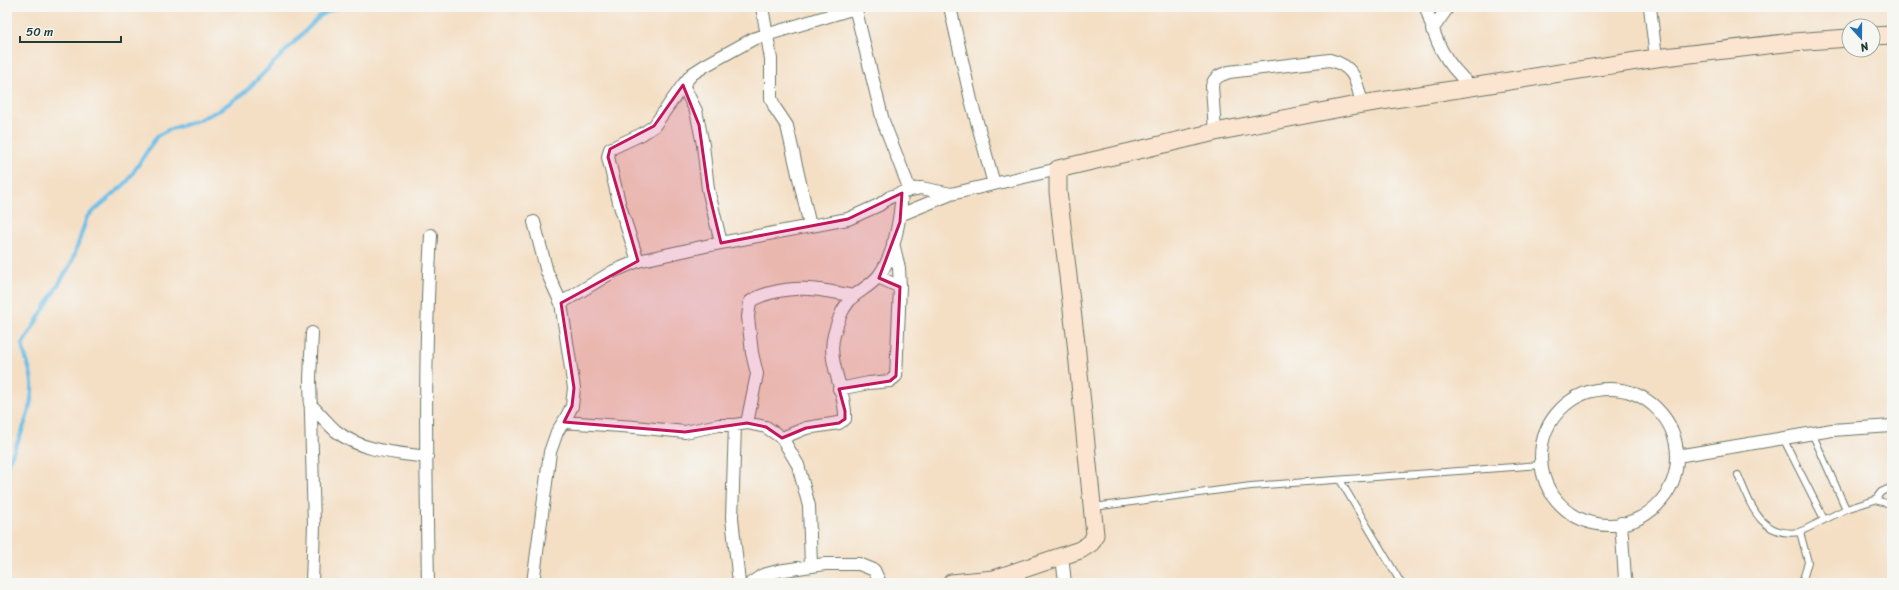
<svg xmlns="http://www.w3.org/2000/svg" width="1899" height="590" viewBox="0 0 1899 590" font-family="Sriracha,sans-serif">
<rect width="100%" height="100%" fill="#f6f6f2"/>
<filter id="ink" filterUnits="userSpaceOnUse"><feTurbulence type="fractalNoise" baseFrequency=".025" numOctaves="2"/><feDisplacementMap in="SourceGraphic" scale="8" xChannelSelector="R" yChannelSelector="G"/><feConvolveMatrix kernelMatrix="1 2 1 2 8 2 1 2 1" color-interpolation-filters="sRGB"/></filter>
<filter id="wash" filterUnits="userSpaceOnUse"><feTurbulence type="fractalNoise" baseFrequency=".012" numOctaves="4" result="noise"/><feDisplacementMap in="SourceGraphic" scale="16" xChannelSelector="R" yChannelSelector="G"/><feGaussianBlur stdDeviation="0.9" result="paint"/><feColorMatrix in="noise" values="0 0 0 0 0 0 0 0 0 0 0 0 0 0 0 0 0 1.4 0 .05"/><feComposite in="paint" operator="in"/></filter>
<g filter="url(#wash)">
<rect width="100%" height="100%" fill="#f4dfc5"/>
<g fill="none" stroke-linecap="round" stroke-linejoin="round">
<path stroke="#6abee7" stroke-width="4" d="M7,465C18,443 34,406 32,382C31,370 25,357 22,345L72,262L87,217L127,182L157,136L168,130L193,122L218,111L244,93L320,16L337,7"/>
</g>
</g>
<g filter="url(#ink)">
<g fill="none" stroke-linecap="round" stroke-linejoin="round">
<defs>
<path id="lane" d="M1812,433L1846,509
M1783,438L1824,519
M1738,475C1751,505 1760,538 1800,532L1846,509L1875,500L1881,492L1892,487
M1340,480L1401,583
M1875,500L1886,503L1892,502
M1094,507L1251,486L1541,465
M1800,532L1808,562L1802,583"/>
<path id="street" d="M762,7L771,59V98L775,108L787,126L810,226
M855,7L883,121L910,190
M950,7L971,100L994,184
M1426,7C1436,43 1443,61 1472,87
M1650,7L1656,58
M1432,30L1448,7
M683,85L696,111L699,125L703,145L708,189L721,243
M1215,132L1212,86C1214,77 1220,75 1229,72L1330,60C1356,67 1356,81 1362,104
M900,215L951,194
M534,222L547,272L561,303
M638,261L620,206L608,157L610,149L642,134L654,126L683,85L692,74L706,65L753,39L855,8
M878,277L900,287
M839,389L869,383L890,381L896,376L900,287L899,268L893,243
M1541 457a68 68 0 1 1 136 0a68 68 0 1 1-136 0Z
M310,404C319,413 327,423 336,431C360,451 397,453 427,457
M564,422L635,427L685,432L719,425H735L747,423L766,427L782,438L798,465L809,506L811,566
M747,423L757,374L752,353L748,317L750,302C756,297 763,295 770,293C802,285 822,290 854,296
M735,425L732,518L739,583
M782,438L806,428L839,423L845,419C847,393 826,362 834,335C838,320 843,305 855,295C863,289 874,283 880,274C895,253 900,218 902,193
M1677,456L1832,430L1892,426
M1621,523L1625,578L1627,583
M1062,556L1065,583
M312,583L314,525L310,379L312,333
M428,583C426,467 424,351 431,235
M533,583L550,452L557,432L566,418L572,406L574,388L561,303L614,271L638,261L710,245L848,219L879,205L890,197L910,190L921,188L951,194L1058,169
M751,583L763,575L778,571L825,564H859L874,570L880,583"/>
<path id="secondary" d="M1873,36L1892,35
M951,583L994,579L1080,550L1091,543L1095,535L1076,343L1058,192V169L1215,132L1362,104L1656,58L1793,42L1849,38"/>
</defs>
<use href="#lane" stroke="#6a7667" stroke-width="8"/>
<use href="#street" stroke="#6a7667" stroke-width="14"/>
<use href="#secondary" stroke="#6a7667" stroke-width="19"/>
<use href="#lane" stroke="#fff" stroke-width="6"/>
<use href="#street" stroke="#fff" stroke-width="12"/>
<use href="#secondary" stroke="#fce5d0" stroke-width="17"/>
</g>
</g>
<path fill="#c2185b" fill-opacity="0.2" stroke="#c2185b" stroke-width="3" stroke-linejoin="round" d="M683,85L699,125L708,189L721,243L848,219L902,193L900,222L879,278L900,287L896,376L890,381L839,389L845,411V419L839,423L806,428L782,438L766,427L747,423L685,432L564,422L572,406L574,388L561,303L638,261L608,157L610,149L654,126Z"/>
<rect width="1899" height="590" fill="none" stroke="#f6f6f2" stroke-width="24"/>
<g transform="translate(1861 38) rotate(159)"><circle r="19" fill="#f6f6f2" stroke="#a0aca6"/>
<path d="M0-3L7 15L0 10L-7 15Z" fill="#1f6fb2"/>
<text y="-6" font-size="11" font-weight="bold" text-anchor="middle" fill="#1f3d34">N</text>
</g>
<path d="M20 36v6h101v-6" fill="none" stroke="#1f3d34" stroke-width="2"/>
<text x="26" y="36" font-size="12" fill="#1f3d34" stroke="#f6f6f2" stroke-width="3" paint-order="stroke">50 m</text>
</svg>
